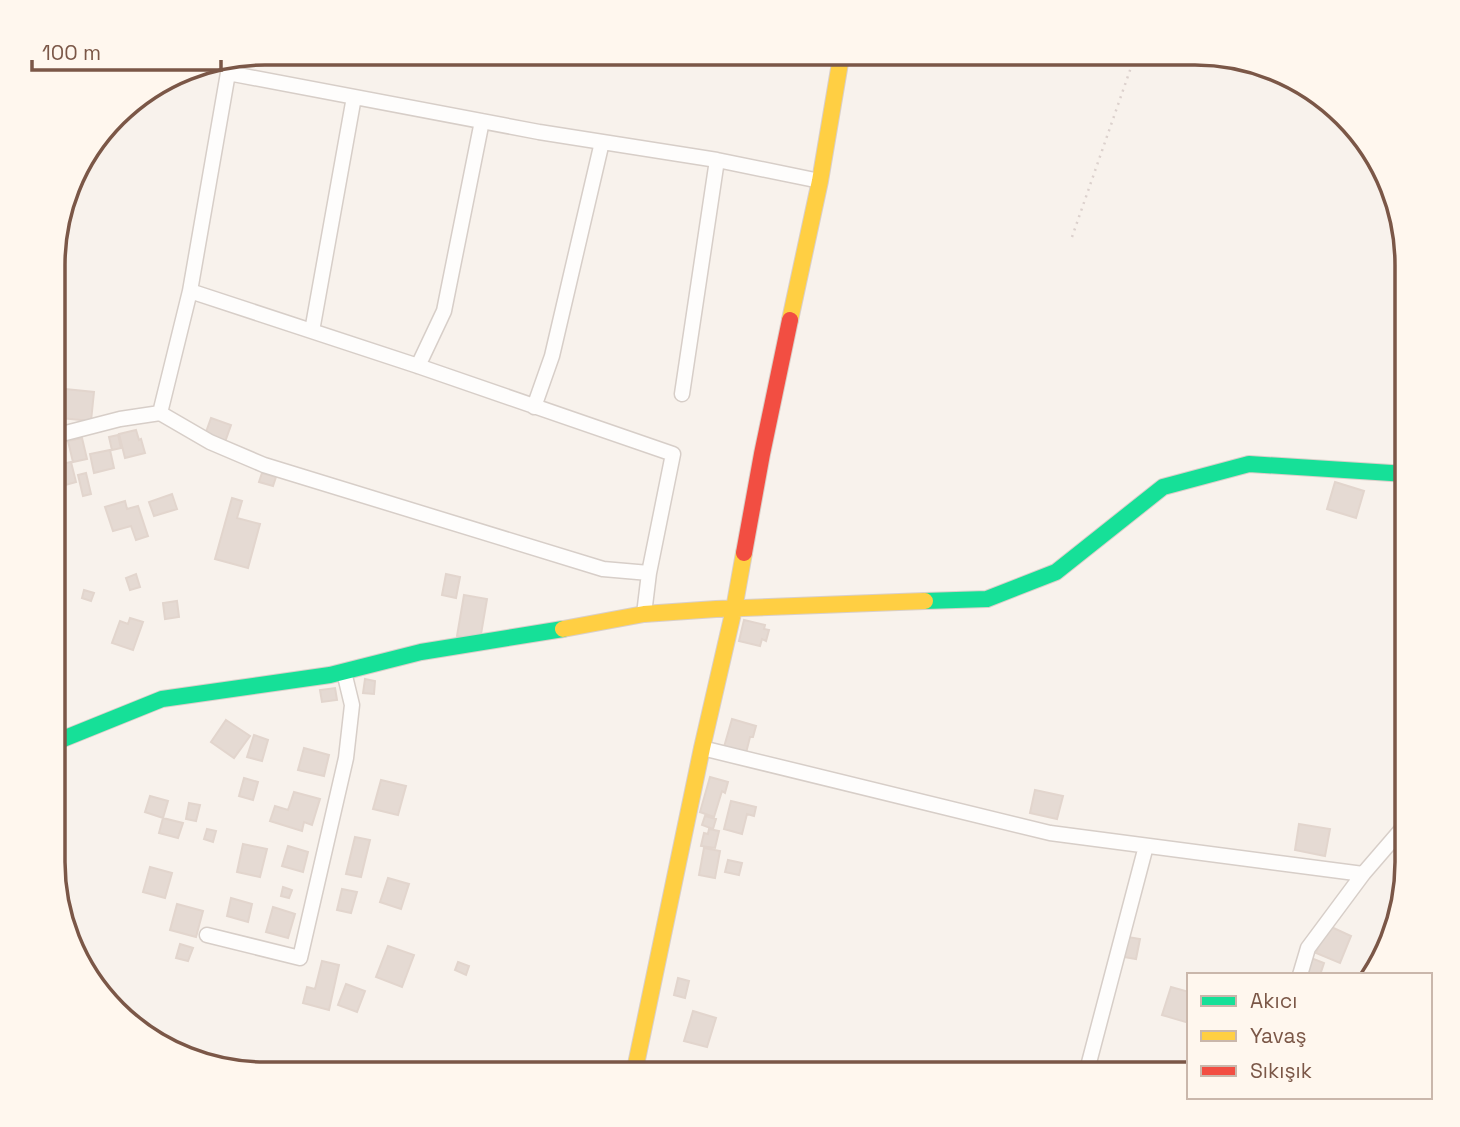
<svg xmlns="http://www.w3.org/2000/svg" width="1460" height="1127" viewBox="0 0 1460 1127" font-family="'Space Grotesk',sans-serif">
<rect width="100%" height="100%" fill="#f8f2ec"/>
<path fill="#e5dad3" stroke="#e2d5cd" stroke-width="2" d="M65,389L94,392L91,421L61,418Z
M211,418L231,425L225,442L205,435Z
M136,430L139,440L141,439L145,453L125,458L119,434Z
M118,435L121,448L112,450L109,437Z
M82,438L87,459L73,462L68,441Z
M110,450L114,468L94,473L90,454Z
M62,462V464L71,462L76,482L58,487L54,464Z
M86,473L91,494L83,496L78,475Z
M262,473L276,477L273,486L259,482Z
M1335,482L1364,491L1356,518L1327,509Z
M172,494L177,509L154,516L149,502Z
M232,498L242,501L237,518L260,524L248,568L215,559Z
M125,501L127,509L138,506L148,536L136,540L131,526L113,531L105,507Z
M136,574L140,587L130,590L126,578Z
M446,574L460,577L456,598L442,595Z
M84,590L94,593L91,601L82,598Z
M464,595L487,599L480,640L457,636Z
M177,601L179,617L165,619L163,603Z
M130,618L143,622L133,650L112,643L120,621L128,624Z
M744,620L765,625L764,629L769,630L766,641L762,639L760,646L739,641Z
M365,679L375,681L374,694L363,693Z
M335,688L337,700L322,702L320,690Z
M732,719L756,726L753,737H750L746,753L724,747Z
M226,720L250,736L234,758L211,742Z
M254,735L268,740L262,761L247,757Z
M304,748L329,755L324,776L298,770Z
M710,777L728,782L725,793L722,791L714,817L700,812Z
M244,778L258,782L253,800L239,796Z
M381,780L406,786L398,815L373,809Z
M1035,790L1063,796L1057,819L1030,813Z
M294,792L320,799L312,825L304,822L302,831L270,821L275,806L288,810Z
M150,796L168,801L163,818L145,812Z
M731,801L756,807L754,816L747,814L742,834L724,829Z
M189,803L200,805L196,821L186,819Z
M705,816L716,819L713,829L702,825Z
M163,818L183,823L178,838L159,833Z
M1299,824L1330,829L1325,856L1295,850Z
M207,829L216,831L213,842L204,839Z
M709,829L719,831L715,848L701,846L704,833L708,834Z
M355,837L370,840L361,877L346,874Z
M243,844L267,849L260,877L237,872Z
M288,846L308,852L303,872L282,866Z
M704,848L720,851L715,878L699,875Z
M728,860L742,863L739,875L725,872Z
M150,867L172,873L165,898L143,892Z
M388,878L409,884L401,909L380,902Z
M283,887L292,890L289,898L281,896Z
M342,889L357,892L351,913L337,910Z
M231,898L252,904L248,922L227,916Z
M177,904L203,911L196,937L170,930Z
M273,907L295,914L288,938L266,932Z
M1327,925L1351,936L1340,963L1316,953Z
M1128,937L1140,939L1136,959L1124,957Z
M180,944L193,948L188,961L176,958Z
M388,946L414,955L402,987L376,977Z
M1311,958L1324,963L1320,975H1306Z
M322,961L339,965L329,1010L303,1003L307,987L315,989Z
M458,962L469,966L466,975L455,970Z
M678,978L689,981L685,998L674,995Z
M346,984L365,991L357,1012L338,1005Z
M1171,987L1189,992V1023L1162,1015Z
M693,1011L716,1018L707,1047L684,1041Z"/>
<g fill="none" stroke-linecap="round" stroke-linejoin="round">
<defs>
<path id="street" d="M190,291L418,366L673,454L649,573L644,614
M312,331L354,97
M418,366L444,311L482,121
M682,394L717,160
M534,407L552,356L602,142
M160,413L190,291L228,73L539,132L717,160L815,180
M54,436L120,419L160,413L210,442L264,465L603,569L649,573
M702,748L1050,833L1363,874
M207,935L300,958L346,758L352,705L344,672
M1300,975L1308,948L1363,874L1407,823
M1086,1074L1146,846"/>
<path id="fast" d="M925,601L987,599L1056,572L1163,487L1249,464L1407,474
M53,743L162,699L330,675L421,652L563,629"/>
<path id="slow" d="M790,320L820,181L840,63V53
M563,629L644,614L716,609L925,601
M634,1074L702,748L734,609L744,553"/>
<path id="jam" d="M744,553L762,454L790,320"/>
</defs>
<use href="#street" stroke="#d7cec8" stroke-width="17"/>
<use href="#fast" stroke="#d9cfc9" stroke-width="18"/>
<use href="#slow" stroke="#d9cfc9" stroke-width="18"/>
<use href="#jam" stroke="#d9cfc9" stroke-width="18"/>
<path stroke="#dcd1cd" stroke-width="2.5" stroke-dasharray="2 5" stroke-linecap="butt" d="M1072,237L1136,53"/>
<use href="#street" stroke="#fefdfc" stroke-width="14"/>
<use href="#fast" stroke="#16e098" stroke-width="16"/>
<use href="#slow" stroke="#ffcf43" stroke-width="16"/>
<use href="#jam" stroke="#f24e42" stroke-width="16"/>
</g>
<path d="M0 0H1460V1127H0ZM265 65H1195A200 200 0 0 1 1395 265V862A200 200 0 0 1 1195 1062H265A200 200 0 0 1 65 862V265A200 200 0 0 1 265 65Z" fill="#fff7ee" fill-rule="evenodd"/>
<path fill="none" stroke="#7b5747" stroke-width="3.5" d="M265 65H1195A200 200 0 0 1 1395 265V862A200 200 0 0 1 1195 1062H265A200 200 0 0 1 65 862V265A200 200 0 0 1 265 65Z"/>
<rect x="1187" y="973" width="245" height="126" fill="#fff7ee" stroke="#cab7ab" stroke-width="2"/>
<rect x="1201" y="996" width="35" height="10" fill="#16e098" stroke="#cab7ab" stroke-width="2"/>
<text x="1250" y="1008" font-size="21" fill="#7b5747">Akıcı</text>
<rect x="1201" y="1031" width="35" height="10" fill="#ffcf43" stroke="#cab7ab" stroke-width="2"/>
<text x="1250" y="1043" font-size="21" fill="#7b5747">Yavaş</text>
<rect x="1201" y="1066" width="35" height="10" fill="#f24e42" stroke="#cab7ab" stroke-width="2"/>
<text x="1250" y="1078" font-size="21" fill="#7b5747">Sıkışık</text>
<path d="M32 60v10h189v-10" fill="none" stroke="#7b5747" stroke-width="3.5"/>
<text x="42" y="60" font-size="21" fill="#7b5747" stroke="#fff7ee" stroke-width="5" paint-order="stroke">100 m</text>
</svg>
